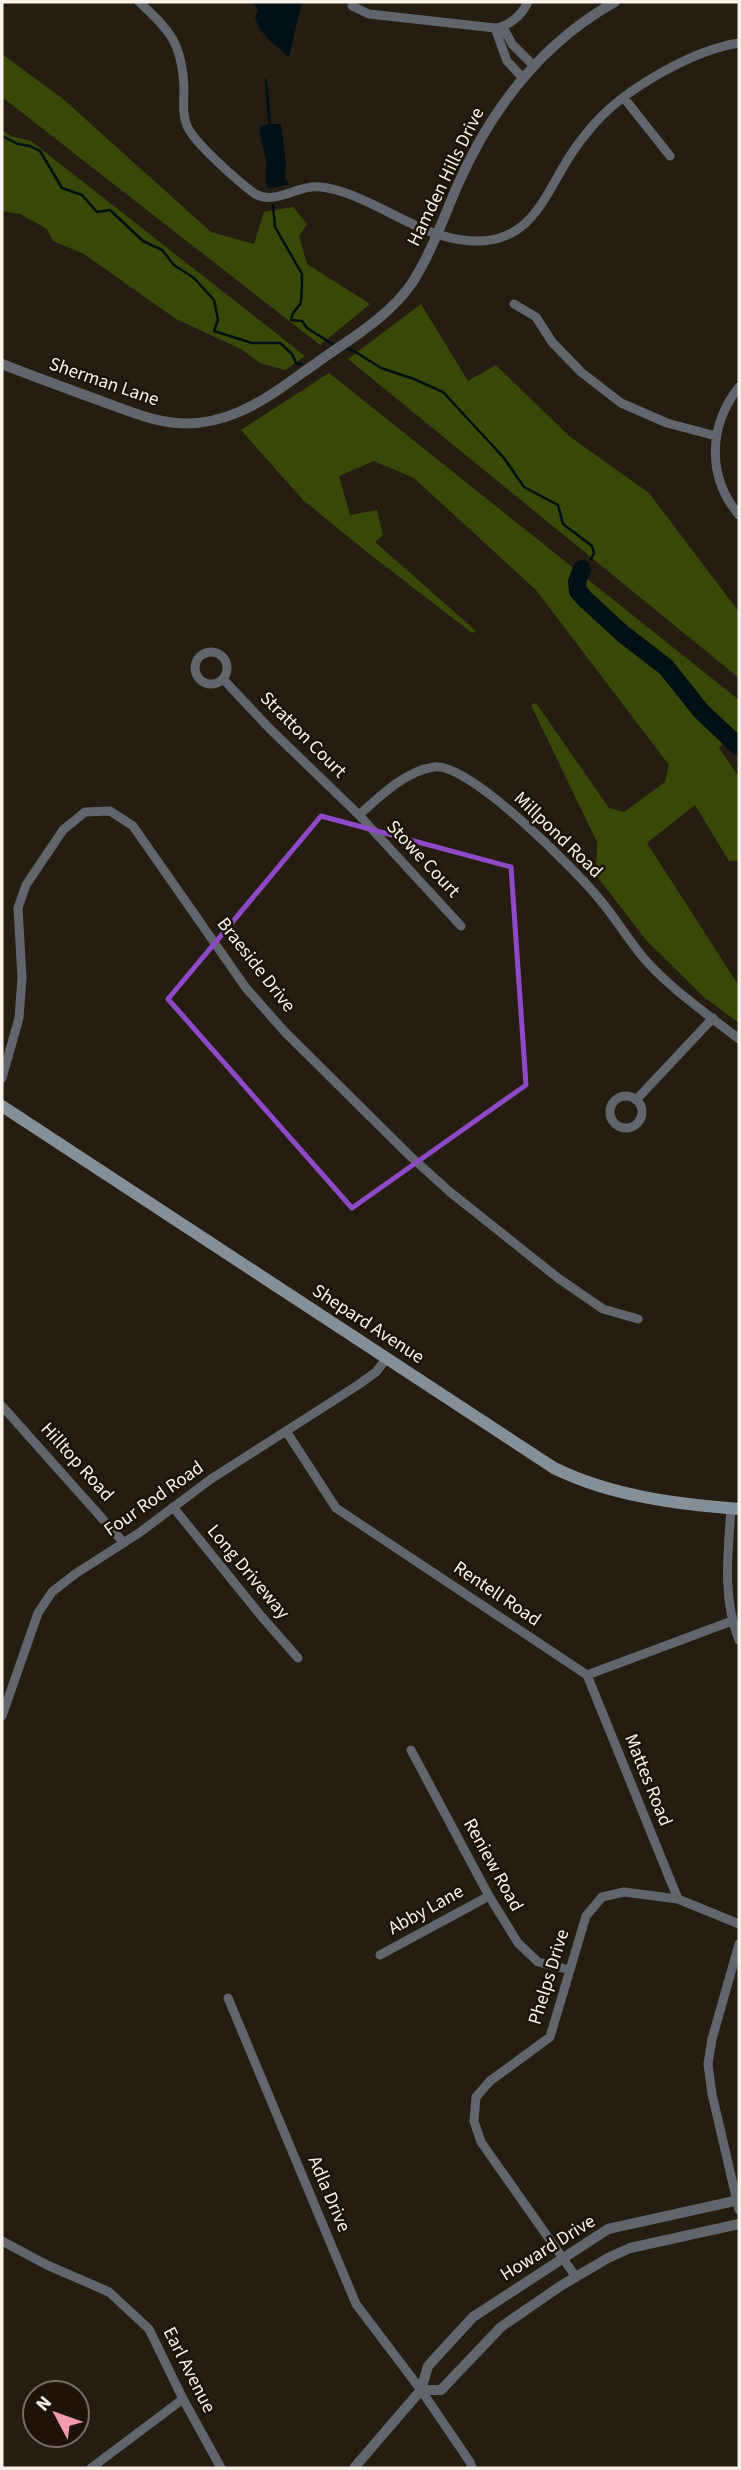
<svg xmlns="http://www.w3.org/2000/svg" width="741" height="2470" viewBox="0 0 741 2470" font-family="'Source Sans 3',sans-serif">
<rect width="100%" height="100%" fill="#261d12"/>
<path fill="#384907" d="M2,54L63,99L211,232L254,244L264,212L293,207L307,224L299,236L307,264L370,304L320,345L2,97Z
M2,130L11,136L31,141L305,356L285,370L260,363L241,349L176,319L84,254L53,241L47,229L20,214L2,211Z
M421,304L468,381L496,365L569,436L649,493L739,612V678L348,359Z
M329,373L739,700V735L734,731L719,748L739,777V861H729L695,805L647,843L739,986V1023L704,997L646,940L596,875L597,842L531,705L536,703L609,808L624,812L665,782L669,765L536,590L414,478L374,461L339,476L350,515L377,510L383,535L375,542L476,631L472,633L367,552L303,500L241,430Z"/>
<path fill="#011014" d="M252,2H302L289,57L267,38L259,28L255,18L258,10Z
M270,124H281L286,163L285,178L289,184L268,189C263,176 267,172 266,160C264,148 259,139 260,126Z"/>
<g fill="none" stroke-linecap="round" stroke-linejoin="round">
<path stroke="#011014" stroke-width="2.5" d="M266,80L270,126
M2,136L18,144L30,146L40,151L62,188L82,195L97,212L110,210L143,241L162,250L174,265L194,278L214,300L218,320L214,331L252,343H280L292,354L296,363L306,366
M273,205L275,227L302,274C302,279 302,300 300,304C296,311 292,311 291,320L302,321L307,328L334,345
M345,348L354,351L381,368L414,379L443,392L504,458L524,487L558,505L563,524L592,546L594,553L591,559"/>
<path stroke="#011014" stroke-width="18" d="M582,569L577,582L578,591L585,599L623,634L666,667L701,711L739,747"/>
<path stroke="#60666b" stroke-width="9" d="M139,2C171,31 182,44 184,88C184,102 182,113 187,126C195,144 239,182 255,194C274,204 292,189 312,187C322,186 333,189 343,192C386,206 425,239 472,241C536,244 546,188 576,147C582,138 589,130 596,122C627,88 693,50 739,43
M353,2L352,6L369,14L495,28C508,27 522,15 528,2
M503,27L512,44L533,65
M495,28L507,61L522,77
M624,98L670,156
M514,304L536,317L552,342L581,372L621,403L667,423L716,436
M739,387C708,426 707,477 739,515
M195 668a16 16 0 1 1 32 0a16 16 0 1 1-32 0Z
M223,679L269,728L359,815L461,926
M359,815C379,797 405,771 434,767C468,761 578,872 601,901C618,921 631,945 649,964C676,993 709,1015 739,1039
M2,1078L19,1018L22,978L18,908L26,885L63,830L85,812L110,811L133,826L246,988L285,1032L409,1155L450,1192L558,1278L603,1309L638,1319
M610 1112a16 16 0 1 1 32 0a16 16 0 1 1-32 0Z
M636,1100L713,1018
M2,1406L124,1543
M286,1431L336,1508L587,1675L732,1621
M173,1507L262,1617L298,1658
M731,1509C728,1553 722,1597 739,1640
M587,1675L678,1899
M2,1716L38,1613L52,1592L75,1574L139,1533L211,1479L358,1385L376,1372L386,1359
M411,1750L489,1896L518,1943L538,1962L570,1970
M739,1944L712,2039L708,2064L712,2094L739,2210
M380,1955L489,1896
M228,1998L356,2304L421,2390L470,2462L472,2468
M2,2241L47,2265L109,2292L149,2329L183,2399L221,2468
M576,2277L481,2142L474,2121L476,2097L490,2081L550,2037L586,1916L602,1897L624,1892L678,1899L739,1924
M91,2468L183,2399"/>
<path stroke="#60666b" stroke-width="10" d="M2,364C35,377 68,389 101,401C126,410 151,421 177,423C198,425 220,420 239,412C267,400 290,381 315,364C348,340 388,318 412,283C432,252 444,216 459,182C493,106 542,43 615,2
M421,2390H441L501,2327L562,2285L608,2258L630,2248L739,2224
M354,2468L421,2390L428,2366L473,2317L608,2229L739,2200"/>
<path stroke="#858f97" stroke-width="12" d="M2,1106L554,1468C611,1496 676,1504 739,1509"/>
</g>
<path fill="none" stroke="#8e4ac6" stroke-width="5" stroke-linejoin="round" d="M321,816L511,867L526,1085L352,1208L168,999Z"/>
<g text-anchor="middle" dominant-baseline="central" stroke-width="5" stroke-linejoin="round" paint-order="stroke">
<g font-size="19" fill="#f9f2eb" stroke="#1d1309">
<text transform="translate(446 177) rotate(-64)">Hamden Hills Drive</text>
<text transform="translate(104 382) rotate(19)">Sherman Lane</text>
<text transform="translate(303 735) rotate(45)">Stratton Court</text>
<text transform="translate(558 835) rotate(44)">Millpond Road</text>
<text transform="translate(423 859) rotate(47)">Stowe Court</text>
<text transform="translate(256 965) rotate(52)">Braeside Drive</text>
<text transform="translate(368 1324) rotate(33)">Shepard Avenue</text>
<text transform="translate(77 1462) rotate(48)">Hilltop Road</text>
<text transform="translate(154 1499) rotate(-35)">Four Rod Road</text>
<text transform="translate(248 1572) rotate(50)">Long Driveway</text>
<text transform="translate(497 1594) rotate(34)">Rentell Road</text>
<text transform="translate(648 1780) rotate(68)">Mattes Road</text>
<text transform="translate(493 1865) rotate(61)">Reniew Road</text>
<text transform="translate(426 1910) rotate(-29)">Abby Lane</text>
<text transform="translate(549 1977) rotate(-73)">Phelps Drive</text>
<text transform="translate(329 2194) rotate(67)">Adla Drive</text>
<text transform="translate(548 2248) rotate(-32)">Howard Drive</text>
<text transform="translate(189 2370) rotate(63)">Earl Avenue</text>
</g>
</g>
<rect width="741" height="2470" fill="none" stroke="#f9f2eb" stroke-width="7"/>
<g transform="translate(56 2414) rotate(311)"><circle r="33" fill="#1d1309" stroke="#756c63" stroke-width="2"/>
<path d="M0-5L12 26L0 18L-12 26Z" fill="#f29aad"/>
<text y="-10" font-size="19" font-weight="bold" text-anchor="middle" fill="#f9f2eb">N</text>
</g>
</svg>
